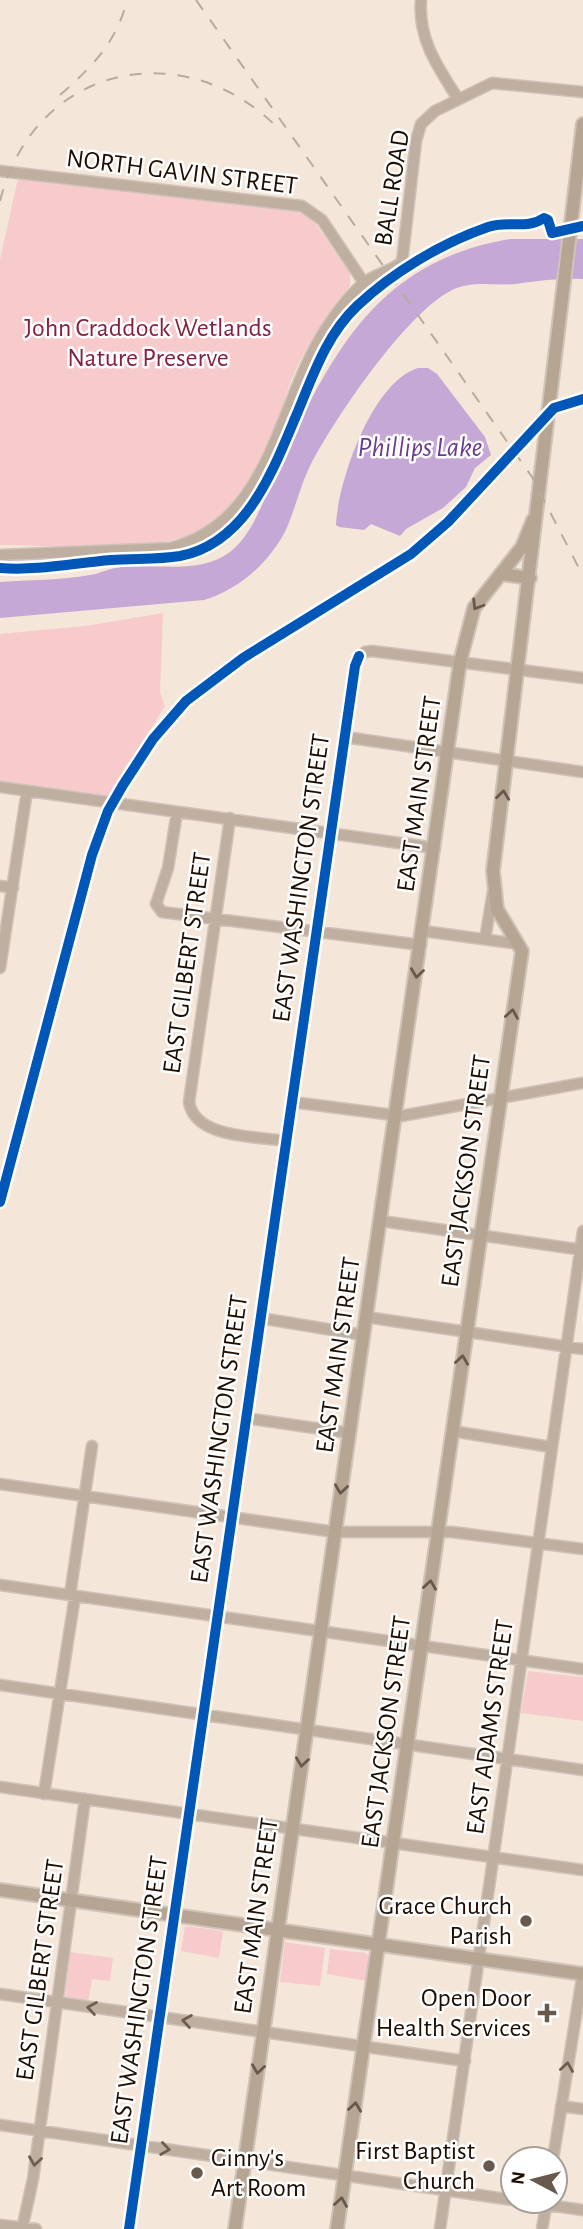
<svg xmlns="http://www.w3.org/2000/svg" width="583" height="2229" viewBox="0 0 583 2229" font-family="'Alegreya Sans',sans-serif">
<rect width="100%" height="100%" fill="#f4e6d9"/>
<path fill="#f7cbcc" d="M18,178L292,209L309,214L350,273V285C334,315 310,338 296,369C286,390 282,414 272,434C257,467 238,503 209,525C167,556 53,545 0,545V260Z
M163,613L160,692L165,706L106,800L0,782V634L85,626Z
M528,1671L583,1677V1721L521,1713Z
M185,1926L223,1931L219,1958L181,1951Z
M285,1942L325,1948L320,1986L280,1982Z
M330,1949L366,1953L370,1958L367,1981L327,1974Z
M70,1952L113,1958L110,1981L92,1979L88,2003L65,1997Z"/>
<path fill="#c5a8d6" d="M510,239H583V279C559,278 538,281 515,284C493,286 473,280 452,290C406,313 334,419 310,466C301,484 296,506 288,525C273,560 239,590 204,600L0,618V582C30,580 61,580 90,575C99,574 107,569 116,568C152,562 198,576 230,552C254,533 265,496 277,470C330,357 374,262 510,239Z
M418,368H428L437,374L485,437L491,455L475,468L466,487L443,508L406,529L400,536L371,524L364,530L339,527L336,525C338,481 372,382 418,368Z"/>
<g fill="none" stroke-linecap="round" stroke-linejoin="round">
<defs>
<path id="minor" d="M421,0C418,40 438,67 458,99
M0,171L302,206L322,220L364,283
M0,555L170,548C273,522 277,402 327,327C337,312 350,294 365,282C376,274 391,271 402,262L416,141L421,124L435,111L492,83L583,92
M345,737L583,772
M0,787L435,848
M177,812L168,868L156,904L162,912L421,945
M230,818L189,1102C195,1139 257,1136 286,1141
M0,886L13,888
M423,931L519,944
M485,939L493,892
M0,968L27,791
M292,1102L401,1116L583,1083
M381,1221L583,1250
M366,1317L583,1349
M260,1318L363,1335
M245,1418L349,1433
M452,1431L551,1447
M0,1484L335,1532H452L583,1549
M0,1585L583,1669
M70,1595L92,1446
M0,1685L583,1770
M0,1787L583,1870
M44,1794L75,1596
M0,1994L465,2061
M561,2106L583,2109
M0,2125L513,2200
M553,2159L583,1972
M521,2201L583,2210
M0,2225L36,2229
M22,2229L33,2179L85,1799
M129,2229L356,660L365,652L372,651L583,678
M440,2229L583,1231
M542,2229L547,2201"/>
<path id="major" d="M501,574L530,578
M0,1890L583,1974
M235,2229L460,662L474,608L522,547L533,520
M337,2229L522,951L497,909L493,871L583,124"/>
</defs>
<use href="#minor" stroke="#cfc3b9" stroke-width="13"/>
<use href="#major" stroke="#cfc3b9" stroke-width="16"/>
<use href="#minor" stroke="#beafa0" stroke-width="10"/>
<use href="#major" stroke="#b6a593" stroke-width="12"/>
<path stroke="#b8aba0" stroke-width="2" stroke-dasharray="12 12" stroke-linecap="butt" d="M196,0L532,477L583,576
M60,95C91,68 117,42 127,0
M0,201C34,65 183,32 279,129"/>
<defs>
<path id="cycleway" d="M0,568C37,571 74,563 111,560C134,558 157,560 180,556C246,543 272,473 296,416C312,378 326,335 357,306C393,272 442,243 488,227C508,220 527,230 544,218L548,220L552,233L583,226
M0,1202L92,855L108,811L123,785L153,739L186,701L243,658L411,554L448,522L554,408L583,399
M129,2229L355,666L359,656"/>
</defs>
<use href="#cycleway" stroke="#fff" stroke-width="15"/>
<use href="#cycleway" stroke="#0057b8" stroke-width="10"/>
</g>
<defs><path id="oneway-chevron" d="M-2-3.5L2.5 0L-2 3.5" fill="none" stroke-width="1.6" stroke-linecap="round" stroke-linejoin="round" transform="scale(1.75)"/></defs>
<g stroke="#6a594a">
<use href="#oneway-chevron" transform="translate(477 605) rotate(122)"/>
<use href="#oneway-chevron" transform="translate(503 795) rotate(-83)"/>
<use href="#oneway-chevron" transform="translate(417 973) rotate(98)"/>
<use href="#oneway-chevron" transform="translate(512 1014) rotate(-81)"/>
<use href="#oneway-chevron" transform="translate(462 1360) rotate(-82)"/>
<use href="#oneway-chevron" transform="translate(341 1489) rotate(98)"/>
<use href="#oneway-chevron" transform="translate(430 1585) rotate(-82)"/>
<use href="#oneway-chevron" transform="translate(302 1762) rotate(98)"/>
<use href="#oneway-chevron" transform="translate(258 2069) rotate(98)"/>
<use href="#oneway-chevron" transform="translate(355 2107) rotate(-82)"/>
<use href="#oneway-chevron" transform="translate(341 2202) rotate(-81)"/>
</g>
<g stroke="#6e5e50">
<use href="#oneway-chevron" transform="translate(92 2008) rotate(-171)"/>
<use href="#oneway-chevron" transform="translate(187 2021) rotate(-171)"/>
<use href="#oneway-chevron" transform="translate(567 2067) rotate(-81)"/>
<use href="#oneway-chevron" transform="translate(165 2149) rotate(8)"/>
<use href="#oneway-chevron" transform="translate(35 2161) rotate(98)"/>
</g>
<g fill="#69594c" stroke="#fff" stroke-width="2.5">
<circle cx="526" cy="1921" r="7"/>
<path d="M543.5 2002.5h7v7h7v7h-7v7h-7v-7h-7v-7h7z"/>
<circle cx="489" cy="2166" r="7"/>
<circle cx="197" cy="2173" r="7"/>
</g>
<g text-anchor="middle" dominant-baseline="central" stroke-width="5" stroke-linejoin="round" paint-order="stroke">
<g font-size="26" fill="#1e0d00" stroke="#fff">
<text transform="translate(182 172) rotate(7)">NORTH GAVIN STREET</text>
<text transform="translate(392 188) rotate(-81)">BALL ROAD</text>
<text transform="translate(419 794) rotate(-82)">EAST MAIN STREET</text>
<text transform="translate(301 878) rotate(-82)">EAST WASHINGTON STREET</text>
<text transform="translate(187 963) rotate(-82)">EAST GILBERT STREET</text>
<text transform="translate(466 1171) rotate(-82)">EAST JACKSON STREET</text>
<text transform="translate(338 1355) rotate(-82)">EAST MAIN STREET</text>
<text transform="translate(219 1439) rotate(-82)">EAST WASHINGTON STREET</text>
<text transform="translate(490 1727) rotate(-82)">EAST ADAMS STREET</text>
<text transform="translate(386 1732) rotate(-82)">EAST JACKSON STREET</text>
<text transform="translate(256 1916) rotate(-82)">EAST MAIN STREET</text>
<text transform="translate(40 1970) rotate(-82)">EAST GILBERT STREET</text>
<text transform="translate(139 2000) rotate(-82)">EAST WASHINGTON STREET</text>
</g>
<g font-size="26" fill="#852040" stroke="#fff">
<text x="148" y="328">John Craddock Wetlands<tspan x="148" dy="30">Nature Preserve</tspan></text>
</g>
<g font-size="26" fill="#1e0d00" stroke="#fff" text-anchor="end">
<text x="512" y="1906">Grace Church<tspan x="512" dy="30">Parish</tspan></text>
<text x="531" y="1998">Open Door<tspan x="531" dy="30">Health Services</tspan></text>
<text x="475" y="2151">First Baptist<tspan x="475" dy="30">Church</tspan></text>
<text x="211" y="2158" text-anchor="start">Ginny's<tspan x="211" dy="30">Art Room</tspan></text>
</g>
<g font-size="28" font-style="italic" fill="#683b8e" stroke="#fff">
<text x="420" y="448">Phillips Lake</text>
</g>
</g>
<g transform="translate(534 2180) rotate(277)"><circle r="33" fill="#ffffff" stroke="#a59e99" stroke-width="2"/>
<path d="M0-5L12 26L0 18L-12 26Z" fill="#69594c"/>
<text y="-10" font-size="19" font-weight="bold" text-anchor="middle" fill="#1e0d00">N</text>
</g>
</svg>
